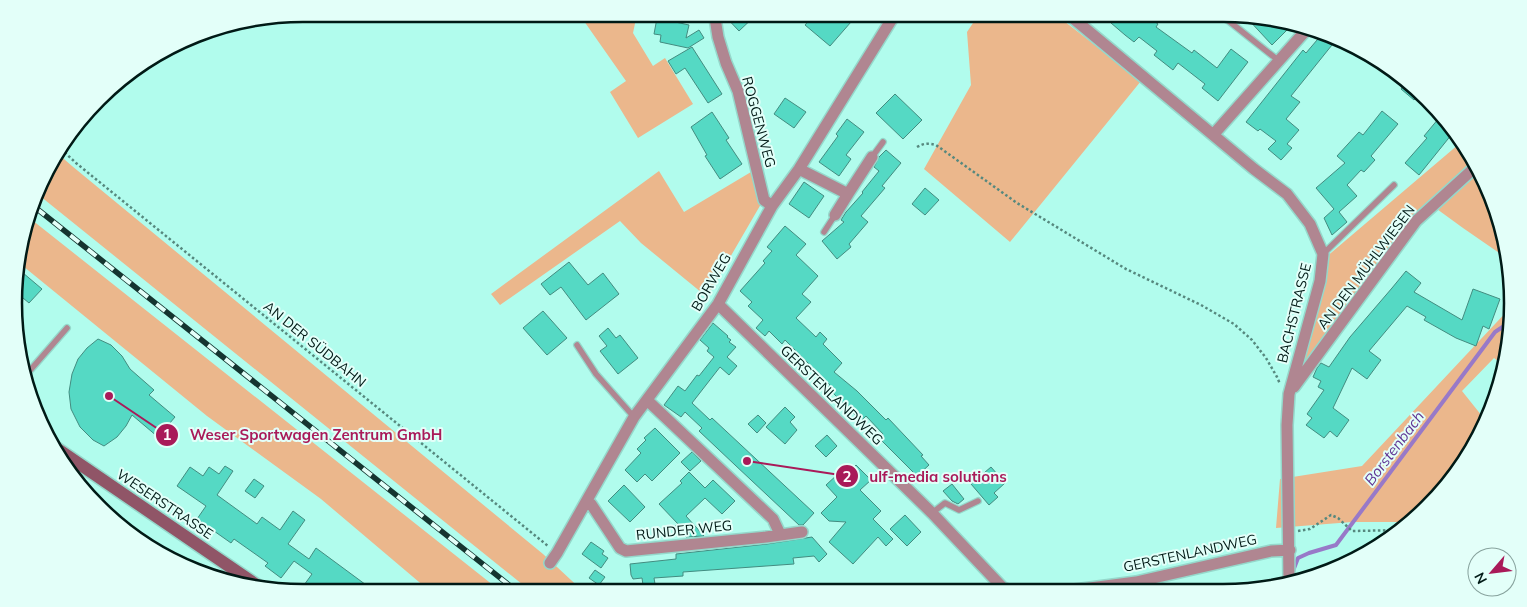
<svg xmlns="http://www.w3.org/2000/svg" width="1527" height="607" viewBox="0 0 1527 607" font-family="Mulish,sans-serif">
<rect width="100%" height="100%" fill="#b1fced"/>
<path fill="#ebb78c" d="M579,14H637L633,33L653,66L665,58L693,104L638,138L610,92L626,81Z
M979,14H1055L1141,81L1010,242L924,169L971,85L967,32Z
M1459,144L1483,175L1505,257L1463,228L1430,204L1293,383L1325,258Z
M57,153L72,166L543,554L585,593H533L40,196L52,159Z
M659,171L684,212L751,172L761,204L707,297L641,243L620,221L500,305L491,294Z
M32,220L503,593H432L321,499L207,416L18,262Z
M1510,308L1502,364L1494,358L1462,391L1486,421L1465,464L1414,522H1352L1276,528L1280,479L1362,466Z"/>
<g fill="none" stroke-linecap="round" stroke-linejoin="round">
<path stroke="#9879c8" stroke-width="4" d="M1293,571L1298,558L1309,553L1336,545L1495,332L1507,324"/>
</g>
<path fill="#55d9c4" stroke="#438c80" d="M723,14H757L739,31Z
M825,14H842L851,22L830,46L805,25L812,17L818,22Z
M1118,14L1128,21L1134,14H1144L1158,24L1156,27L1192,53L1194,50L1217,68L1231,49L1248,62L1218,101L1202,88L1205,84L1178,63L1173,70L1154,55L1157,51L1139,37L1134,42L1125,35L1111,23Z
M1246,17L1266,21L1292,25L1272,45Z
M657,18L689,25L686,38L699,30L704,38L688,48L660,42L661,35L654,34Z
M1323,33L1336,40L1291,96L1300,102L1286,119L1299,130L1287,144L1292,148L1281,160L1268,149L1276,141L1260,129L1258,131L1246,122L1303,50L1306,53Z
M692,47L722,94L708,103L685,68L676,74L668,61Z
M1407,81L1414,85L1420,93L1414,100L1401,89Z
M895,94L922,120L903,139L876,113Z
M785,98L806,112L794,128L774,114Z
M1382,111L1398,124L1371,156L1375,160L1364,172L1361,170L1347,185L1357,196L1339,212L1347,222L1332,235L1324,218L1334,209L1316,188L1345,163L1337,156L1359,132L1363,135Z
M712,112L729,138L726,140L742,164L720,179L705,156L707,155L691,127Z
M1439,118L1452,134L1419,175L1405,163L1427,138L1424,136Z
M847,119L864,132L846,155L851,159L839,176L819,162L838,136L836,134Z
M886,150L901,163L882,186L885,188L861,216L868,222L849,244L851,247L837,259L822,241L844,222L841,220L846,212L863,193L862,192L879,171L874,167L879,157Z
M804,182L824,196L809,218L789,204Z
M925,188L939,200L925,215L912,204Z
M785,226L806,244L796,255L818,276L802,294L811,302L796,318L816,337L820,332L827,339L823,344L842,363L834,372L857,391L886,420L888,418L923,455L921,456L929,465L917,476L879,438L883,434L866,416L861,421L828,388L830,385L785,340L782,344L769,331L765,336L756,328L763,320L748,306L752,302L740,291L765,263L763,261L772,251L767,247Z
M569,262L588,285L603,273L619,294L586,320L561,287L550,295L541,284Z
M16,267L42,289L29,303L17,293Z
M1406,271L1421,283L1414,292L1462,320L1473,289L1500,299L1489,329L1483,326L1476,346L1456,338L1424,320L1426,317L1407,306L1369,351L1381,360L1367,379L1352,368L1333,408L1349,420L1337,437L1330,431L1324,438L1306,425L1312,418L1307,414L1324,390L1318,387L1321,381L1313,377L1317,368L1321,363L1329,367L1350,337L1392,288Z
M543,311L567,338L547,355L523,328Z
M713,323L728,336L727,337L731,340L729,342L736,347L727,357L737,366L729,375L720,367L692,403L710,420L712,418L814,513L803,525H799L735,465L699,431L702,428L685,412L681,417L664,405L678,386L685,391L697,375L699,376L714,357L707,351L709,348L700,340Z
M608,328L616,338L620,335L638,358L618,374L600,351L607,346L599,336Z
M98,339L111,345L122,356L130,369L154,390L149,395L175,417L158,437L132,415L126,426L117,437L104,446L93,440L80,427L71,409L69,392L72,374L78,359L87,348Z
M785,407L795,417L790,422L797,430L785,444L766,427Z
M758,415L766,423L757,433L748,424Z
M655,428L680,453L652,481L645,474L637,482L625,470L641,453L637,449L646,440L644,438Z
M827,435L837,446L826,457L815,446Z
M692,452L701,461L690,471L681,462Z
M856,465L871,480L860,490L881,511L873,519L893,539L886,546L878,537L853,564L829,542L846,522L829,521L821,513L837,497L826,485L838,474L843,479Z
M225,466L233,471L217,495L257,524L262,517L280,530L293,511L305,520L288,544L309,559L316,548L377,593L299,592L312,574L294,561L281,578L265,566L268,563L234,539L231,543L197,519L206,506L177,486L190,467L203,476L209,467L219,474Z
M991,467L1005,483L994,493L998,497L989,505L971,484Z
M689,472L705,488L713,480L735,501L722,514L705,498L686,516L704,536L686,537L675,526L678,524L659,504L682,483L680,481Z
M254,479L264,486L255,498L245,491Z
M952,484L964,499L958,504L952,501L943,491Z
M624,485L645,507L630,522L608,501Z
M905,515L921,532L907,546L890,529Z
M812,537L827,554L819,562L814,556L793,558L794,564L683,572V576L654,578L655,584L643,585L642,578L633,579L631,575L630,564L676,559V554L767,544Z
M591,542L604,551L602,554L608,558L601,568L582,554Z
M595,570L605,577L599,585L589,578Z"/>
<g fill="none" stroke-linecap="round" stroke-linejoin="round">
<defs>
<path id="lane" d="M1220,14L1279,61
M872,157L883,142
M824,232L835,215
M1323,254L1394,185
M577,345L596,374L634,417
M26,375L67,328
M932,513L945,503L959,510L978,501"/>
<path id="street" d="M716,14L715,18L718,37L726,63L738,91L764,200L772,206
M1068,14L1254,169L1287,194L1310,224L1323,254L1320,281L1289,394L1287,425L1289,582
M1213,135L1308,28
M799,169L848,194L835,215
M848,194L872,157
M718,304L932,513L1003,588L1010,591
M1294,387L1416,221L1471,171L1477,167
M647,400L773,519L780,534
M586,502L591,504L620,548L626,551L766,537L802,532
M550,563L557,553L634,417L718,304L772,206L799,169L895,14
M1067,591L1136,582L1271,551L1290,550"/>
<path id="secondary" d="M56,448L258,586"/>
</defs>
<use href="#lane" stroke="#95d8cb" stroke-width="8"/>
<use href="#street" stroke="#95d8cb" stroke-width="14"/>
<use href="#secondary" stroke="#95d8cb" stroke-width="15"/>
<path stroke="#56887e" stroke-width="2.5" stroke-dasharray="2.5 2.5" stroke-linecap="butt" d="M917,147C924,143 929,143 936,145L1017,203L1126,269L1201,305L1234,324L1252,340L1266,358L1277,377L1280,384
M61,149L76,163L548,546
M1298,531L1310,529L1331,515L1338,518L1352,531L1402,530"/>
<use href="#lane" stroke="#b08691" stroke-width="5.5"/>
<use href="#street" stroke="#b08691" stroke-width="11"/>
<use href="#secondary" stroke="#905567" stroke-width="12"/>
<defs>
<path id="rail" d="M36,208L519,593"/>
</defs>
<use href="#rail" stroke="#153530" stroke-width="5.5"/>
<use href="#rail" stroke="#e3fff9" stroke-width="4" stroke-dasharray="11" stroke-linecap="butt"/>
</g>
<g text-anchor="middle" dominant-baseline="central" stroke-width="4" stroke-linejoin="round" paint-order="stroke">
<g font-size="14" fill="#001a16" stroke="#e3fff9">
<text transform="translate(759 122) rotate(75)">ROGGENWEG</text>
<text transform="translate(1366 267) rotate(-53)">AN DEN MÜHLWIESEN</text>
<text transform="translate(711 282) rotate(-60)">BORWEG</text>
<text transform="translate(1294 313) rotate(-76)">BACHSTRASSE</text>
<text transform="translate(315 344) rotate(39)">AN DER SÜDBAHN</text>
<text transform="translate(832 395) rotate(44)">GERSTENLANDWEG</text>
<text transform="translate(165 504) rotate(34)">WESERSTRASSE</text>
<text transform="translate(684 530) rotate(-6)">RUNDER WEG</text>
<text transform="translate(1190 553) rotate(-12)">GERSTENLANDWEG</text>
</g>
<g font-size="15" font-style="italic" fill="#603594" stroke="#e3fff9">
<text transform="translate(1394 448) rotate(-53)">Borstenbach</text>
</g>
</g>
<path d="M0 0H1527V607H0ZM303 22H1223A281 281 0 0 1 1504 303V303A281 281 0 0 1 1223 584H303A281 281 0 0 1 22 303V303A281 281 0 0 1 303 22Z" fill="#e3fff9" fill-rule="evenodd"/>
<path fill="none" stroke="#001a16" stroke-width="2.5" d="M303 22H1223A281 281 0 0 1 1504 303V303A281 281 0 0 1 1223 584H303A281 281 0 0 1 22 303V303A281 281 0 0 1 303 22Z"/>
<path fill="none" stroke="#a91a59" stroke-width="2" d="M109 396L167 435M747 461L847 476"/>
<g fill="#a91a59" stroke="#e3fff9" stroke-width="2">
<circle cx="109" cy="396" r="5"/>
<circle cx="747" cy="461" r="5"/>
<circle cx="167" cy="435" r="12"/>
<circle cx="847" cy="476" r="12"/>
</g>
<g font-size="15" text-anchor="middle" font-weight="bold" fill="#fff">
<text x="167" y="440">1</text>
<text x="847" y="482">2</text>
</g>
<g font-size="15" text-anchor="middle" font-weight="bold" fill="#a91a59" stroke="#e3fff9" stroke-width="4" stroke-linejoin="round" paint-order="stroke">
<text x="316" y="440">Weser Sportwagen Zentrum GmbH</text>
<text x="938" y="482">ulf-media solutions</text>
</g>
<g transform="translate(1492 572) rotate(242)"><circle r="24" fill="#e3fff9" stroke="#88a39e"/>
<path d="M0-4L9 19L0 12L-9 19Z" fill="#a91a59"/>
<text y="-8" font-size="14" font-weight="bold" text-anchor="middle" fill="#001a16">N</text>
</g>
</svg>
